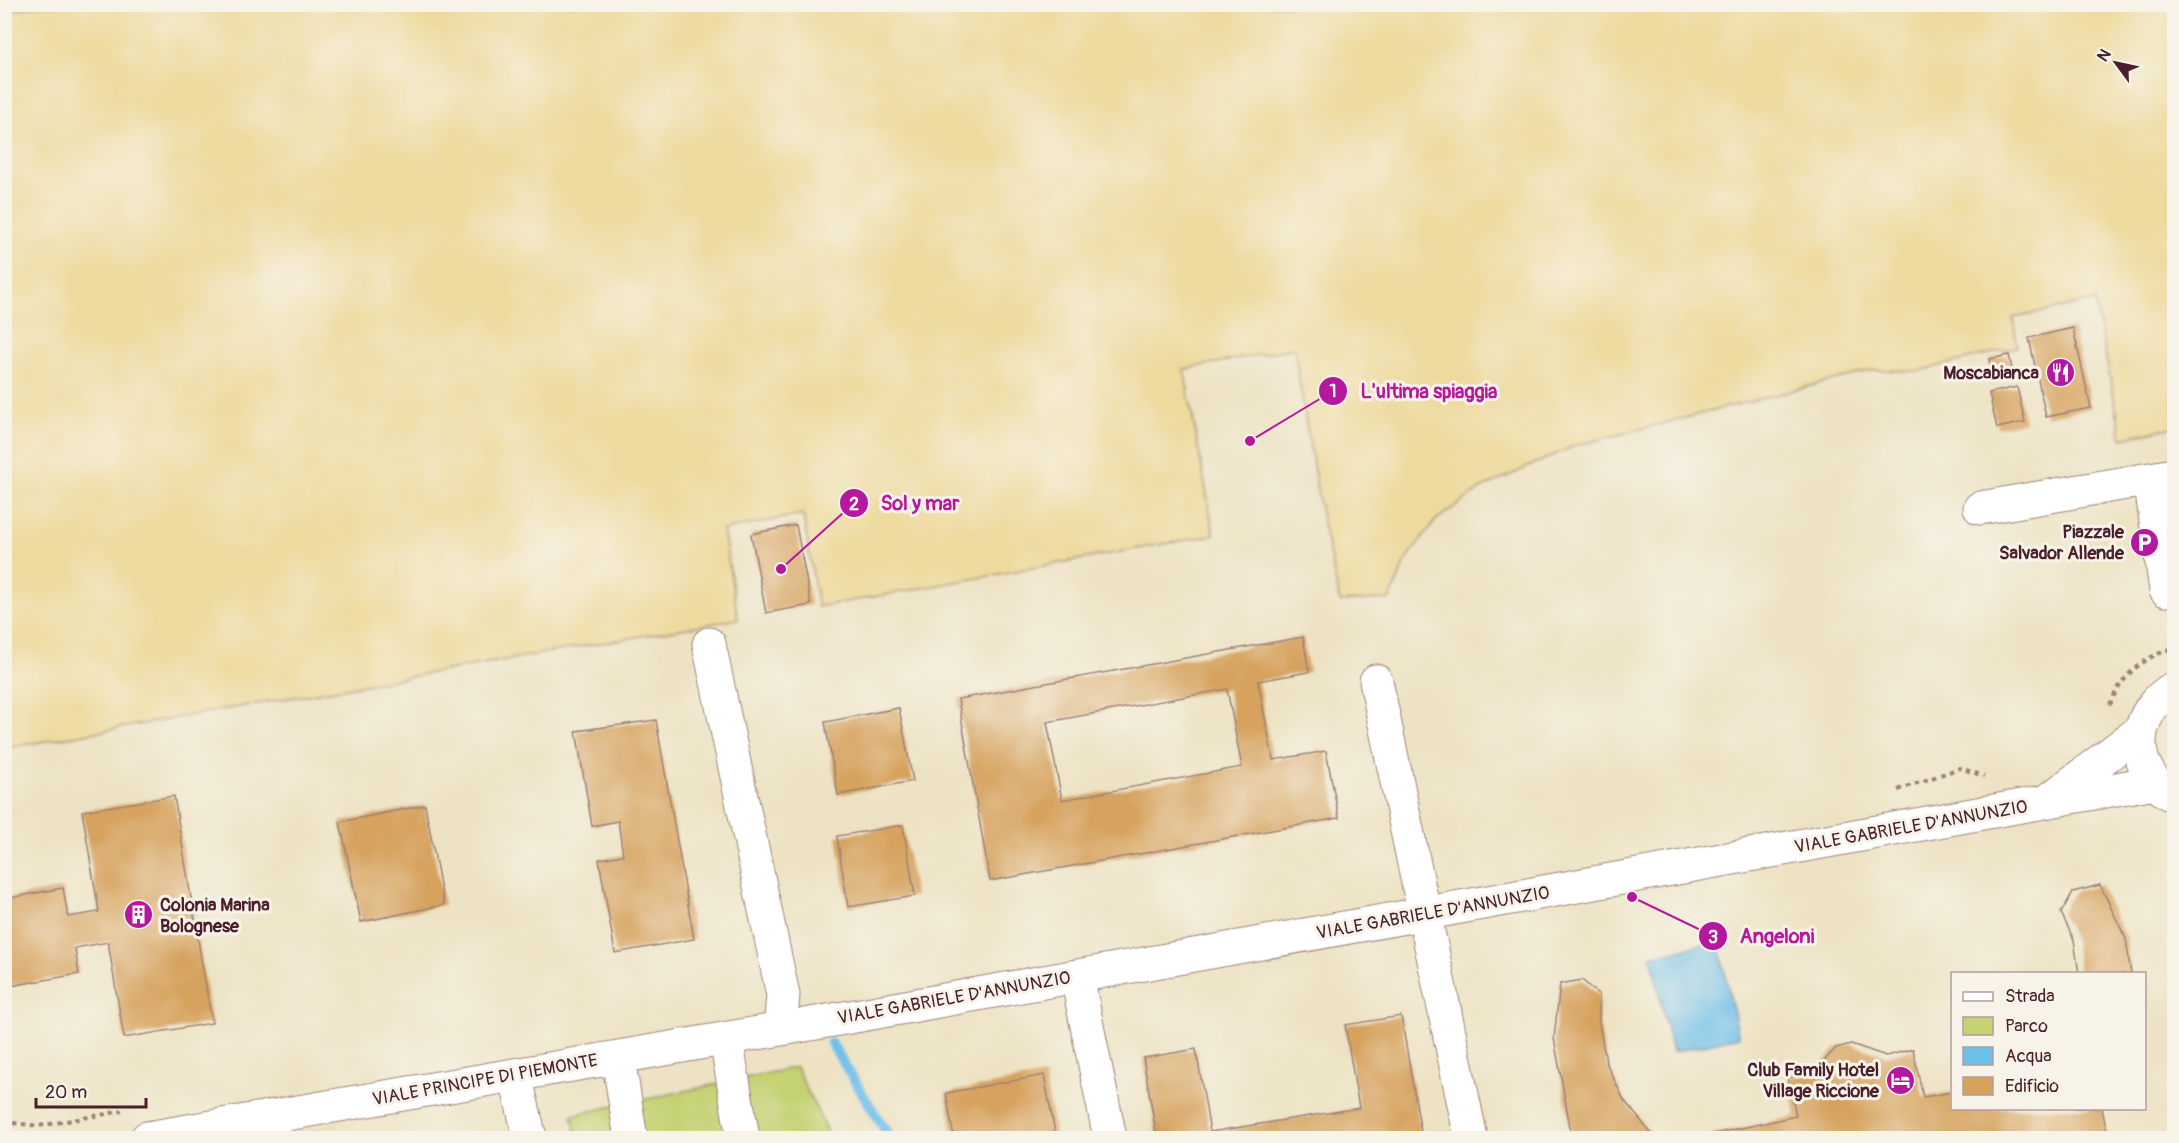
<svg xmlns="http://www.w3.org/2000/svg" width="2179" height="1143" viewBox="0 0 2179 1143" font-family="Pangolin,sans-serif">
<rect width="100%" height="100%" fill="#f7f3e8"/>
<filter id="ink" filterUnits="userSpaceOnUse"><feTurbulence type="fractalNoise" baseFrequency=".0167" numOctaves="2"/><feDisplacementMap in="SourceGraphic" scale="12" xChannelSelector="R" yChannelSelector="G"/><feConvolveMatrix kernelMatrix="1 2 1 2 8 2 1 2 1" color-interpolation-filters="sRGB"/></filter>
<filter id="wash" filterUnits="userSpaceOnUse"><feTurbulence type="fractalNoise" baseFrequency=".008" numOctaves="4" result="noise"/><feDisplacementMap in="SourceGraphic" scale="24" xChannelSelector="R" yChannelSelector="G"/><feGaussianBlur stdDeviation="1.35" result="paint"/><feColorMatrix in="noise" values="0 0 0 0 0 0 0 0 0 0 0 0 0 0 0 0 0 1.4 0 .05"/><feComposite in="paint" operator="in"/></filter>
<g filter="url(#wash)">
<rect width="100%" height="100%" fill="#ede3c4"/>
<path fill="#c4d273" stroke="#87784f" stroke-width="1.5" d="M796,1067L830,1138H577L572,1115Z"/>
<path fill="#eeda9e" stroke="#9c7c64" stroke-width="1.5" d="M41,5H2174V427L2122,438L2095,301L2013,318L2017,347L1919,371L1873,370L1574,446L1482,488L1436,520L1406,560L1390,599L1340,602L1322,519L1294,348L1184,369L1214,535L818,607L803,514L723,530L738,619L5,748V12Z"/>
<path fill="#6ebfe9" stroke="#5c6f8a" stroke-width="1.5" d="M1718,941L1739,1037L1672,1052L1651,956Z"/>
<g fill="none" stroke-linecap="round" stroke-linejoin="round">
<path stroke="#6ebfe9" stroke-width="10" d="M831,1043L890,1138"/>
</g>
<g id="blocks">
<path fill="#d6a25d" fill-rule="evenodd" d="M2073,328L2091,408L2046,417L2029,338Z
M2009,355L2013,374L1993,378L1989,359Z
M2017,387L2025,422L1997,428L1989,393Z
M796,525L811,605L766,613L751,534Z
M1303,637L1309,672L1258,681L1273,760L1326,751L1339,818L990,881L958,699ZM1227,689L1242,767L1062,800L1047,722Z
M899,708L913,781L838,795L825,722Z
M656,720L694,939L615,953L599,859L623,855L618,821L592,826L576,731Z
M174,796L212,1023L124,1038L108,942L75,948L79,974L4,987V899L63,888L68,917L99,912L82,811Z
M425,805L444,905L361,922L340,822Z
M903,825L915,896L848,907L837,836Z
M2100,885L2126,939L2131,974H2079L2074,940L2061,913L2073,892Z
M1582,980L1599,995V1022L1606,1062L1624,1100L1650,1132L1658,1138H1572L1554,1038L1560,984Z
M1401,1016L1422,1138H1157L1143,1058L1196,1049L1210,1132L1359,1108L1345,1025Z
M1851,1044L1886,1056L1913,1049L1923,1097L1952,1092V1108H2102L2108,1138H1696L1796,1116L1788,1078L1813,1073L1836,1048Z
M1044,1075L1056,1138H954L946,1093Z"/>
</g>
</g>
<g filter="url(#ink)">
<use href="#blocks" fill-opacity="0" stroke="#9c8178" stroke-width="1.5"/>
<g fill="none" stroke-linecap="round" stroke-linejoin="round">
<defs>
<path id="minor" d="M2174,475L2150,479L2166,590L2174,589
M1980,508L2150,479
M709,644L783,995L780,1029
M1376,681L1471,1138
M2174,688C2143,705 2129,744 2150,775C2156,784 2164,792 2174,796
M2050,799L2140,731
M1077,977L1110,1138
M726,1039L743,1138
M618,1057L631,1138
M515,1075L530,1138
M147,1138L822,1022L2155,782"/>
</defs>
<use href="#minor" stroke="#9c8178" stroke-width="35"/>
<path stroke="#9c8178" stroke-width="4" stroke-dasharray="4.5 4.5" stroke-linecap="butt" d="M2110,705C2121,675 2145,656 2174,648
M1898,790L1960,768L1984,776
M4,1122L39,1126L122,1111"/>
<use href="#minor" stroke="#fff" stroke-width="33"/>
</g>
</g>
<defs>
<symbol id="restaurant-disc" viewBox="-11 -11 22 22"><circle r="9.5" fill="#b5179e" stroke="#f7f3e8"/><path d="M-5-6h1v4h1v-4h1v4h1v-4h1v5L-1.5 .5V6h-2V.5L-5-1ZM5-6V6H3V1.5H1.5Q1.5-4 5-6Z" fill="#fff"/></symbol>
<symbol id="parking-disc" viewBox="-11 -11 22 22"><circle r="9.5" fill="#b5179e" stroke="#f7f3e8"/><path d="M-3.5-5.5H1a3.5 3.5 0 0 1 0 7H-1V5.5H-3.5ZM-1-3.4V-.6H.8a1.4 1.4 0 0 0 0-2.8Z" fill="#fff"/></symbol>
<symbol id="building-disc" viewBox="-11 -11 22 22"><circle r="9.5" fill="#b5179e" stroke="#f7f3e8"/><path d="M-4-6H4V6H1V3H-1V6H-4ZM-2.5-4.3h1.7v1.8h-1.7ZM.8-4.3h1.7v1.8H.8ZM-2.5-1h1.7V.8h-1.7ZM.8-1h1.7V.8H.8Z" fill="#fff"/></symbol>
<symbol id="hotel-disc" viewBox="-11 -11 22 22"><circle r="9.5" fill="#b5179e" stroke="#f7f3e8"/><path d="M-6-4.5h1.5V1H6V5H4.5V3h-9V5H-6ZM-4 0a1.8 1.8 0 1 1 3.6 0ZM.5 0V-2.5h3Q6-2.5 6 0Z" fill="#fff"/></symbol>
</defs>
<g fill-rule="evenodd">
<use href="#restaurant-disc" x="2044" y="356" width="33" height="33"/>
<use href="#parking-disc" x="2128" y="526" width="33" height="33"/>
<use href="#building-disc" x="122" y="898" width="33" height="33"/>
<use href="#hotel-disc" x="1884" y="1064" width="33" height="33"/>
</g>
<g text-anchor="middle" dominant-baseline="central" stroke-width="6" stroke-linejoin="round" paint-order="stroke">
<g font-size="18" font-weight="bold" fill="#4a1f2b" stroke="#f7f3e8" text-anchor="end">
<text x="2039" y="373">Moscabianca</text>
<text x="2124" y="532">Piazzale<tspan x="2124" dy="21">Salvador Allende</tspan></text>
<text x="160" y="905" text-anchor="start">Colonia Marina<tspan x="160" dy="21">Bolognese</tspan></text>
<text x="1879" y="1070">Club Family Hotel<tspan x="1879" dy="21">Village Riccione</tspan></text>
</g>
<g font-size="18" fill="#4a1f2b" stroke="#f7f3e8">
<text transform="translate(1911 827) rotate(-10)">VIALE GABRIELE D'ANNUNZIO</text>
<text transform="translate(1433 913) rotate(-10)">VIALE GABRIELE D'ANNUNZIO</text>
<text transform="translate(954 998) rotate(-10)">VIALE GABRIELE D'ANNUNZIO</text>
<text transform="translate(485 1080) rotate(-10)">VIALE PRINCIPE DI PIEMONTE</text>
</g>
</g>
<path fill="none" stroke="#b5179e" stroke-width="2" d="M1250 441L1333 391M781 569L854 503M1632 897L1713 936"/>
<g fill="#b5179e" stroke="#f7f3e8" stroke-width="2">
<circle cx="1250" cy="441" r="6"/>
<circle cx="781" cy="569" r="6"/>
<circle cx="1632" cy="897" r="6"/>
<circle cx="1333" cy="391" r="15"/>
<circle cx="854" cy="503" r="15"/>
<circle cx="1713" cy="936" r="15"/>
</g>
<g font-size="18" text-anchor="middle" font-weight="bold" fill="#fff">
<text x="1333" y="397">1</text>
<text x="854" y="510">2</text>
<text x="1713" y="943">3</text>
</g>
<g font-size="20" text-anchor="middle" font-weight="bold" fill="#b5179e" stroke="#f7f3e8" stroke-width="6" stroke-linejoin="round" paint-order="stroke">
<text x="1429" y="398">L'ultima spiaggia</text>
<text x="920" y="510">Sol y mar</text>
<text x="1777" y="943">Angeloni</text>
</g>
<rect width="2179" height="1143" fill="none" stroke="#f7f3e8" stroke-width="24"/>
<rect x="1951" y="972" width="195" height="138" fill="#f7f3e8" stroke="#b29e9c" stroke-width="1.5"/>
<rect x="1963" y="992" width="30" height="9" fill="#ffffff" stroke="#b29e9c" stroke-width="1.5"/>
<text x="2005" y="1002" font-size="18" fill="#4a1f2b">Strada</text>
<rect x="1963" y="1017" width="30" height="18" fill="#c4d273" stroke="#b29e9c" stroke-width="1.5"/>
<text x="2005" y="1032" font-size="18" fill="#4a1f2b">Parco</text>
<rect x="1963" y="1047" width="30" height="18" fill="#6ebfe9" stroke="#b29e9c" stroke-width="1.5"/>
<text x="2005" y="1062" font-size="18" fill="#4a1f2b">Acqua</text>
<rect x="1963" y="1077" width="30" height="18" fill="#d6a25d" stroke="#b29e9c" stroke-width="1.5"/>
<text x="2005" y="1092" font-size="18" fill="#4a1f2b">Edificio</text>
<g transform="translate(2116 63) rotate(303)" stroke="#f7f3e8" stroke-width="4.5" paint-order="stroke">
<path d="M0-4.5L10 22L0 15L-10 22Z" fill="#4a1f2b"/>
<text y="-9" font-size="16" font-weight="bold" text-anchor="middle" fill="#4a1f2b">N</text>
</g>
<path d="M36 1098v9h110v-9" fill="none" stroke="#4a1f2b" stroke-width="3"/>
<text x="45" y="1098" font-size="18" fill="#4a1f2b" stroke="#f7f3e8" stroke-width="4.5" paint-order="stroke">20 m</text>
</svg>
